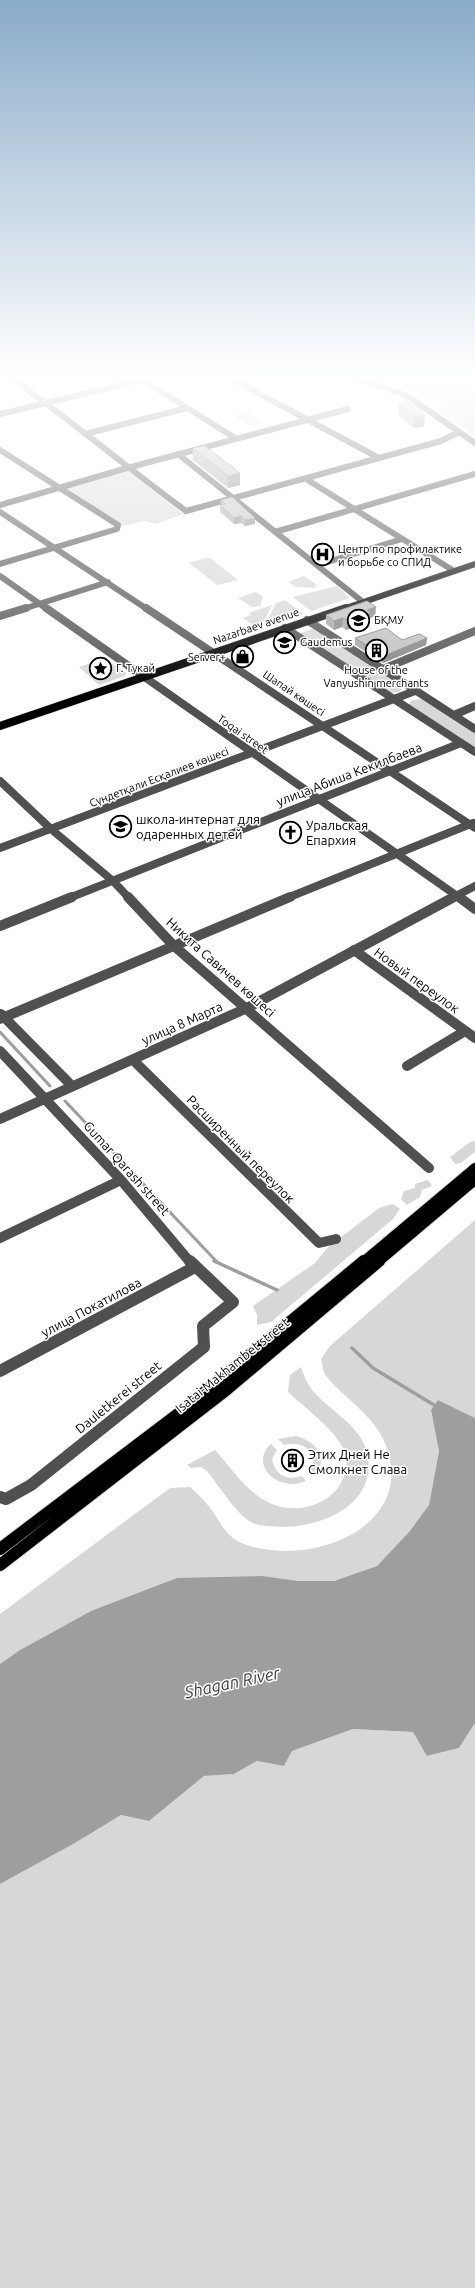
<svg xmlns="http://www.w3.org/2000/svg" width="475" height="2288" viewBox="0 0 475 2288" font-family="Ubuntu,sans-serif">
<rect width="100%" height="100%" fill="#fff"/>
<path fill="#d7d7d7" d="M374,378H475V436L437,409L448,406L416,389H405Z
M248,413L264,423L252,427L235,416Z
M125,469L183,514L156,524L144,521L123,526L64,488Z
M205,558H210L238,580L217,585L189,563Z
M304,576L317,585L314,586L316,588L296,587L288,582Z
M337,586L350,598L311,611L293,597Z
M256,592L263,597L260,606L252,607L238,598Z
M285,600L303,614L272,624L267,621L276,603Z
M272,605L264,621L253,625L243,618L251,615L249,613Z
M314,628L404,687L399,692L388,693L298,634Z
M104,658L126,673L125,676L99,685L79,667Z
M422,699L475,732V750L408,705L412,700Z
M475,1141V1152L461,1163L455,1164L450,1157L470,1142Z
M428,1180L432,1186L422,1190L420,1197L407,1205L401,1199L404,1191L415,1188V1184Z
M393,1204L400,1209L393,1219L271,1322L257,1325V1315L253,1306L315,1263L328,1247L379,1208Z
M475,1220V1418L438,1400L431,1410L439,1451L429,1505L409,1532L377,1566L334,1581H298L91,1611L20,1650L0,1664V1614L170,1488L190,1487C198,1494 205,1501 211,1509C221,1523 226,1537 244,1544C309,1568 419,1528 385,1443C375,1418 348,1400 331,1382L324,1373L321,1359L330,1346Z
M301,1367C304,1375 307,1384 313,1391C330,1411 360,1425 367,1452C379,1503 324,1527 283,1527C273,1526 262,1527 253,1523C237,1516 218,1484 207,1471L201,1467L191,1468L187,1465L215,1450C232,1469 248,1494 272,1504C298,1515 335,1504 344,1476C346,1468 348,1460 345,1452C336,1430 305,1408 288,1392L290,1375Z
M296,1436C316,1441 330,1459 314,1476L309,1471L314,1459C311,1446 296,1441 284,1445L278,1439Z
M271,1444L277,1450L272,1459C275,1475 286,1481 302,1476L306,1481C279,1493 248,1465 271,1444Z
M475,1723V2288H0V1884L75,1843L121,1815L149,1821L204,1776L234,1774L257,1761L284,1766L292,1751L353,1729L413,1732L428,1756L459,1748Z"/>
<path fill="#9e9e9e" d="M438,1400L475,1418V1723L459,1748L427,1756L413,1732L353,1729L292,1751L284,1766L257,1761L234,1774L204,1776L149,1821L121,1815L75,1843L0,1884V1664L20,1650L91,1611L177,1578L262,1576L298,1581H334L377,1566L409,1532L429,1505L439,1451L431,1410Z"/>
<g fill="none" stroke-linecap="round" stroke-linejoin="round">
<path stroke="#9e9e9e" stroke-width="3" d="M0,1032L50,1086
M65,1101L217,1262"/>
<path stroke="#9e9e9e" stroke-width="3.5" d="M214,1261L277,1290
M352,1348L373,1368L434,1405"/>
<defs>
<path id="major-far3" d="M343,609L475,564"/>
<path id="major-far2" d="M0,726L346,608"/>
<path id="major-far1" d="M363,1262L475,1168
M378,1262L475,1180"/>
<path id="major" d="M0,1549L182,1411L364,1261
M0,1565L226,1390L379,1261"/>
</defs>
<use href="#major-far3" stroke="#dbdbdb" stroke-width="7"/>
<use href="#major-far2" stroke="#dbdbdb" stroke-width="9"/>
<use href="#major-far1" stroke="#dbdbdb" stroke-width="12"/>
<use href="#major" stroke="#dbdbdb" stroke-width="14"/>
<path stroke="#505050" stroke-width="6" d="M11,378C71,420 127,468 186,511L441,441L459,432
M140,378L235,438
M230,378L379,458
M356,378L406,395L475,443
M0,414L150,378
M85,434L187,408
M0,450L118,525L117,529L0,564
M178,454L363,602
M306,479L454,571
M0,505L127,468L348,409
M0,512L147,609
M275,532L475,474
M318,565L402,539
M0,576L47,609
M23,609L108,582"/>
<path stroke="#505050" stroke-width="8" d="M46,608L460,898
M146,608L475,828
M0,616L26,608
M307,620L475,729
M285,628L475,752
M383,669L475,631
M454,715L475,706
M0,781L51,829L113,881L129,898
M0,848L415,691
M69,898L461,743
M287,898L473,823
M452,898L475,886"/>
<path stroke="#505050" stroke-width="10" d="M128,897L173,945L429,1168
M459,897L475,909
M0,926L72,897
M354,950L475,1038
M1,1014L72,1086
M0,1019L290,897
M0,1051L121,1180L190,1262
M133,1060L319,1243L336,1239
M407,1066L465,1031
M0,1119L247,1008L454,897
M0,1238L121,1180"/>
<path stroke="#505050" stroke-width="12" d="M0,1371L195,1267
M0,1497L6,1499L31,1485L204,1347L203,1326L233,1302L190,1261"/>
<use href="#major-far3" stroke="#000" stroke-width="6"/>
<use href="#major-far2" stroke="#000" stroke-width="8"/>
<use href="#major-far1" stroke="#000" stroke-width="10"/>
<use href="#major" stroke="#000" stroke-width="12"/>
</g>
<path fill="#a5a5a5" d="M413,402L424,427L414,428L398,415L399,404Z
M193,448L240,485L228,488L193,460Z
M221,500L255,518V524L245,526L241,523L234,524L220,512Z
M376,607L375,616L370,618V622L346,630L342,627L334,630L326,624V615Z
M355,638L402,640L427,638L426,645L383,663L355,645Z
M300,1457V1459L289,1468L283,1462V1460Z"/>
<path fill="#868686" d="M425,415L424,427L414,428L415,417Z
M240,473V485L228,488V476Z
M241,516V523L234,524V518Z
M255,518V524L245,526V520Z
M376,607L375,616L370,618V622L346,630L347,620L367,610Z
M343,618L342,627L334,630V621Z
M427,638L426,645L383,663L384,656Z
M300,1457V1459L289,1468V1465Z"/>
<path fill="#c0c0c0" stroke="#868686" d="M413,402L425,415L415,417L399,404Z
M205,446L240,473L228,476L193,448Z
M232,497L255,518L245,520L241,516L234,518L220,505L225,504L221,500Z
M367,601L376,607L367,610L371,613L347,620L343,618L334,621L326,615Z
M386,628L402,640L419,634L427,638L384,656L355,638Z
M295,1451L300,1457L289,1465L283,1460Z"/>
<linearGradient id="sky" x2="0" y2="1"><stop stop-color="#8aabca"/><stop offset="0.54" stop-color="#fff"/><stop offset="1" stop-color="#fff" stop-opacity="0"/></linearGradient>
<rect width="475" height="698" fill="url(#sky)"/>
<defs>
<symbol id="hospital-ring" viewBox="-11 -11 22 22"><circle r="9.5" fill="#fff" stroke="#000" stroke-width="1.5"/><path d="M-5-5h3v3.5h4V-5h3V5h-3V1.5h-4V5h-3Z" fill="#000"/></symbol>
<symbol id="school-ring" viewBox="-11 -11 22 22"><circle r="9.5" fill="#fff" stroke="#000" stroke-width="1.5"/><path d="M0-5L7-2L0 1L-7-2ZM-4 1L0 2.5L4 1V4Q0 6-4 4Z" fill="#000"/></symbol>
<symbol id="university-ring" viewBox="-11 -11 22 22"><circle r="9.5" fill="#fff" stroke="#000" stroke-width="1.5"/><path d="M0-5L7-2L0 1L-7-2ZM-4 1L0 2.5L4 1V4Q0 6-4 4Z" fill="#000"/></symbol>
<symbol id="building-ring" viewBox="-11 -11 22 22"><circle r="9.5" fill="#fff" stroke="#000" stroke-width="1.5"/><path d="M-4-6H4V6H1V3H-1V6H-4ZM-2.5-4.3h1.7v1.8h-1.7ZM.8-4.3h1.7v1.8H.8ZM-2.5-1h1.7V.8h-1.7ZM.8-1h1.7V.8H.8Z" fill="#000"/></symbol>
<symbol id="shop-ring" viewBox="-11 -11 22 22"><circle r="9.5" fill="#fff" stroke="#000" stroke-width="1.5"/><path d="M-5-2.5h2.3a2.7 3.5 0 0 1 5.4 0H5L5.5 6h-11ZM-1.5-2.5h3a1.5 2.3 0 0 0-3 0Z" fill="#000"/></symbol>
<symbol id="sight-ring" viewBox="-11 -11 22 22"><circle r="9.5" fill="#fff" stroke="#000" stroke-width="1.5"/><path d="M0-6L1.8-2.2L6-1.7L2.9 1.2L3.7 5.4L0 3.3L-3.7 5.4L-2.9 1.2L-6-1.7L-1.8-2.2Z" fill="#000"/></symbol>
<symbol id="church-ring" viewBox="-11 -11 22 22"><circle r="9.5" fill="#fff" stroke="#000" stroke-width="1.5"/><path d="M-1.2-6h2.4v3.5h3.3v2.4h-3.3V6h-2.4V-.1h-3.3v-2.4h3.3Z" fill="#000"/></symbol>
</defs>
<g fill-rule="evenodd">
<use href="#hospital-ring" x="310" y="542" width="25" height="25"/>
<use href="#school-ring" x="346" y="608" width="25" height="25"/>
<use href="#university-ring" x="272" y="630" width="25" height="25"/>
<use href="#building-ring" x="364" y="638" width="25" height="25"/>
<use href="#shop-ring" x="230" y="644" width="25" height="25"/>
<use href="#sight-ring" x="88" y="656" width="25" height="25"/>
<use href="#school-ring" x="108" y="814" width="25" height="25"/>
<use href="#church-ring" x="278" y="820" width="25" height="25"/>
<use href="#building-ring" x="280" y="1448" width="25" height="25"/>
</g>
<g text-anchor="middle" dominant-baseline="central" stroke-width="3" stroke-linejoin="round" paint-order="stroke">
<g font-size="11" fill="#000" stroke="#fff" text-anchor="start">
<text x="338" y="549">Центр по профилактике<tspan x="338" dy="13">и борьбе со СПИД</tspan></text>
<text x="374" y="620">БҚМУ</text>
<text x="300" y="642">Gaudemus</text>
<text x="226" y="657" text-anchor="end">Server+</text>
<text x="116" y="668">Г. Тукай</text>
<text x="376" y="670" text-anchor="middle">House of the<tspan x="376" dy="13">Vanyushin merchants</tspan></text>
</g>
<g font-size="11" fill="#000" stroke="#fff">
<text transform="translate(256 626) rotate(-19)">Nazarbaev avenue</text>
<text transform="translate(294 693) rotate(34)">Шапай көшесі</text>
<text transform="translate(243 734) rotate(35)">Toqai street</text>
<text transform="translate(159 777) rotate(-21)">Сүндетқали Есқалиев көшесі</text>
</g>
<g font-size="13" fill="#000" stroke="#fff">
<text transform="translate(349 774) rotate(-21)">улица Абиша Кекилбаева</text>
<text transform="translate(221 967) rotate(42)">Никита Савичев көшесі</text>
<text transform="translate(417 980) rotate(36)">Новый переулок</text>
<text transform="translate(182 1023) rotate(-24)">улица 8 Марта</text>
<text transform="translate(241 1149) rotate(45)">Расширенный переулок</text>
<text transform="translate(127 1168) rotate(48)">Gumar Qarash street</text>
<text transform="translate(91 1307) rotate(-28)">улица Покатилова</text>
<text transform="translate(232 1365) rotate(-39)">Isatai-Makhambet street</text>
<text transform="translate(118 1397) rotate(-39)">Dauletkerei street</text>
</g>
<g font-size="13" fill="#000" stroke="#fff" text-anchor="start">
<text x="136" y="819">школа-интернат для<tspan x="136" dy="15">одаренных детей</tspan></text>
<text x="306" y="825">Уральская<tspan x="306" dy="15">Епархия</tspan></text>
<text x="308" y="1454">Этих Дней Не<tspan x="308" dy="15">Смолкнет Слава</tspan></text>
</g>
<g font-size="17" font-style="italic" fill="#3f3f3f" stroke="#fff">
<text transform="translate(232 1682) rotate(-12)">Shagan River</text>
</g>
</g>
</svg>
